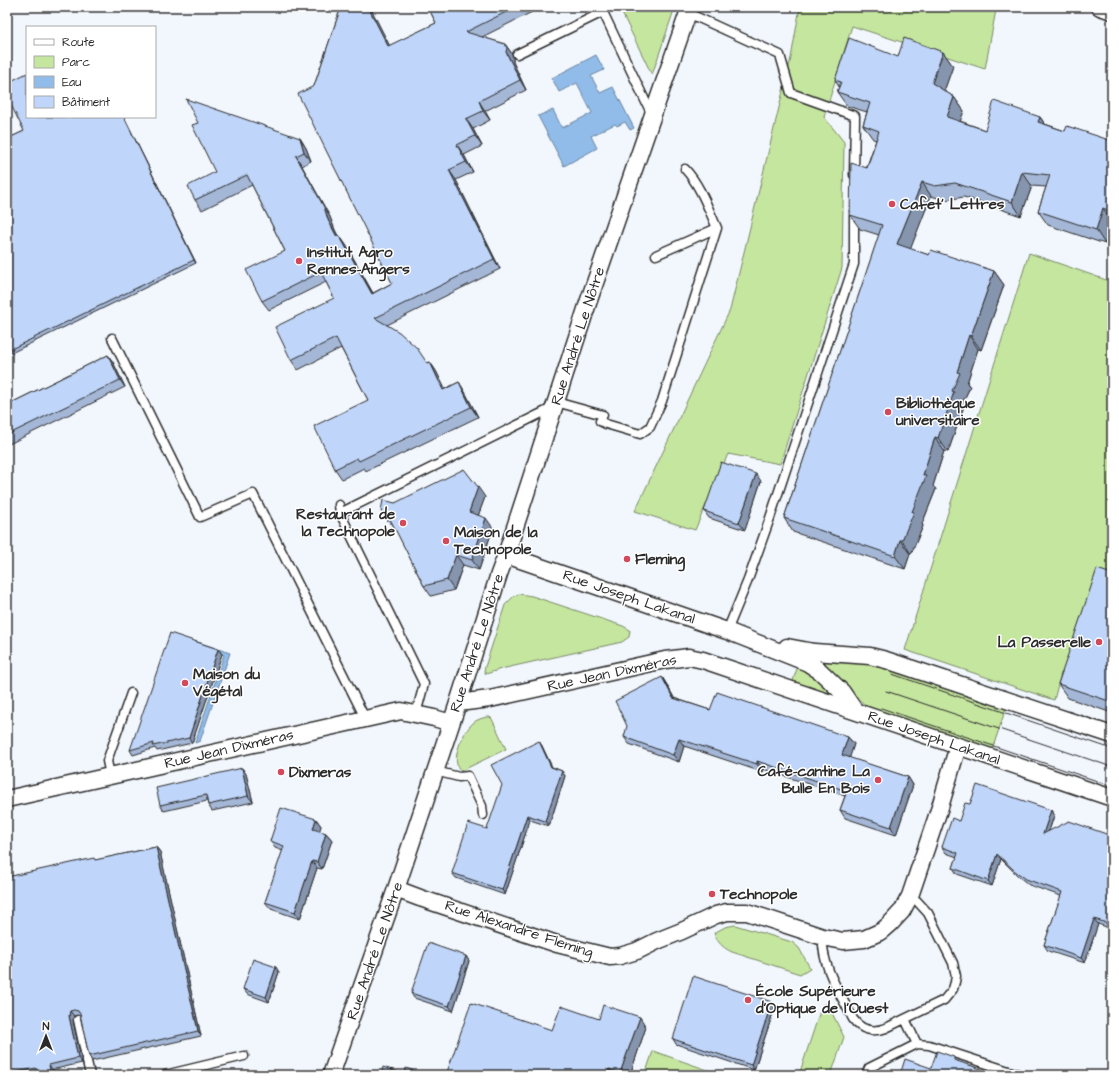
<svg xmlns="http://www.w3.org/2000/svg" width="1119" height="1082" viewBox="0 0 1119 1082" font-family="'Architects Daughter',sans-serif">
<rect width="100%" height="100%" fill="#f2f7fe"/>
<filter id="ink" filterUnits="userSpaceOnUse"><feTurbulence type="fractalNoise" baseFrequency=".025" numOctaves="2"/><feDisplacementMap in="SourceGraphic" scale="8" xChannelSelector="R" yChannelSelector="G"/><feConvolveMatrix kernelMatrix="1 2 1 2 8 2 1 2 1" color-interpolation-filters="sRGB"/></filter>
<g filter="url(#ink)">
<path fill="#c5e69f" stroke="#788865" d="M619,7H675L652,75Z
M800,7H986L996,10L985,69L852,26L824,117L844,142L842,268L780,464L728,454L695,530L635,511L730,310L791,58Z
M1029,253L1112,282V577L1064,672L1061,673L1054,700L905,650Z
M519,594L532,596L623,626L630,630L629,637L622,642L501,669L486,674L484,671L485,667L505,605L514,596Z
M818,658L867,662L892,669L1006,708L992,750L871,709C851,695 835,676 816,661Z
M798,665L807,668L836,697L792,684Z
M487,717H490L492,719L506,749L461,771C449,761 463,732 473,723C476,720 482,718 487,717Z
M735,925L792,942L799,948L810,968L800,974L732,952C723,948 717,942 714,933L725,927Z
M827,1003L844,1037L831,1075H799L822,1005Z
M653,1051L722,1075H645Z"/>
<path fill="#91bce9" stroke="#68829d" d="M596,55L604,70L591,76L600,93L613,87L634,128L630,130L625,122L617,126L615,124L591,136L597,148L564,166L538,116L553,110L562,128L592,113L577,83L559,92L552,78Z
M195,641L230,653L200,741L195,743L224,655L194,645Z"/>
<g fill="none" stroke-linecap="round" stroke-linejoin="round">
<defs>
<path id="lane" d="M688,13L780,55L791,93L855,116L854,175
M517,54L603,12L652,115
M656,255L717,228
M112,338L200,517L253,494L365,718
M556,402L603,415
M600,421L606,424L640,434L650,427L662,401L717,228C708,208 700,185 685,169
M339,505L340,513L424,684L416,714
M340,513L554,407
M727,631L748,580L769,521L854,264V210
M435,771L459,777L468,776L482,806L483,815
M110,775L107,761L131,693
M823,937C821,966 840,993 853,1019C861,1030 873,1033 886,1028L944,1000L953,989L955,982L956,976L953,963L928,913L917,901L910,896
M905,1019L917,1044
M78,1020L90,1075
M165,1075L244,1056
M866,1075L869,1068L917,1044L929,1045L1021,1075"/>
<path id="street" d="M1100,7L1112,11
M506,555L727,631L808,663L820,671L842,692L855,711
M787,647L814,652L870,656L886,660L1112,735
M458,703L490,699L665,660L689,657L703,660L1112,798
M7,799L401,711L434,718L451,723
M396,889L420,898L557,944L610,957L620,956L637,951L657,941L682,931L716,915L727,912H747L823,937L843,941L864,939L882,931L890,924L902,911L910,896L940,807L958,746
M331,1075L396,889L458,703L499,574L506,555L588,303L690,7"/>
</defs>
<use href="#lane" stroke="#2b2b2b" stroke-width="11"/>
<use href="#street" stroke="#2b2b2b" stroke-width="19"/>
<use href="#lane" stroke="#fff" stroke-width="8"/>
<use href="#street" stroke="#fff" stroke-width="16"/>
<path stroke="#2b2b2b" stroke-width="1" d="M892,674L1112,749
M886,691L1112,767
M881,708L1112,786"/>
</g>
<path fill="#a4b7d6" stroke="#2b2b2b" d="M341,7H370L389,46L436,23L428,7H542L482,37L505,44L512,54L513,58V62L526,90L485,111L490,120L473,129L482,146L464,155L473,172L456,180L500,269L387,325L427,363L430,362L436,371L445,389L459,382L465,392L478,417L366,471L364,468L342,479L335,469L368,400L341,348L298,370L291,360L334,298L326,282L269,310L262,301L285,251L252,185L202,210L195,200L300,138L306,148L311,161L302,166L330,217L335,230L338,236L339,235L346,245L373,293L392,283L314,86Z
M943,52L953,66L944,91L954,97L964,111L960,121L985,130L1040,117L1045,124L1065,131L1112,141V223L1105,244L1048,225L1038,211L1046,187L1032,186L1021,216L964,197L945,200L931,196L910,249L929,255L994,271L1004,285L981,350L978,349L967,383L970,387L962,404L964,406L948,452L944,451L933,486L936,489L922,524L923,526L911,554H910L905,569L793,532L784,518L879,235L860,229L850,215L876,140L873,139L863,125L867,112L847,106L837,92L839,87L835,80L898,57Z
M27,117H124L196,263L7,355V139L24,131Z
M108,355L113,362L125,387L7,445V405Z
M761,481L745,530L709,518L704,511Z
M485,497L478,515L493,528L479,570L463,565L454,590L431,596L424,586L394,526L388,521L381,511L395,503Z
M1112,574V713L1068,698L1058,684Z
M218,649L222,654L192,743L157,751L155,748L133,755L130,750Z
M662,677L667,685L674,698L710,710L848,737L854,744L849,758L908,777L913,785L896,835L845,818L840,810L845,796L763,769L762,772L684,746L679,762L629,744L624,737Z
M539,741L542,746L552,767L562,771L565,776L549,826L530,820L505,895L456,878L452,873L487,829Z
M242,768L246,774L253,802L212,811L208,805L207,801L164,811L160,805Z
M970,804L1051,810L1054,816L1049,831L1112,836V929L1098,924L1085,963L1048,951L1044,945L1061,896L1029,885L1018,876L1001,859L992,886L957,874L953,868L957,857L946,853L942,847Z
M316,819L321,826L319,831L326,833L332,840L322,869L317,868L300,919L271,909L265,902L283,851L275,848L270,841Z
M156,847L160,852L201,1036L92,1061L89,1056L80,1016L77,1015L74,1016L73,1021L82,1063L29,1075H7V877L96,860Z
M466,956L469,961L453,1011L414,998L411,993Z
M279,972L269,1002L247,994L243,989Z
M772,1002L775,1007L754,1070L676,1044L673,1039Z
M599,1019L646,1027L630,1075H446L552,1030Z"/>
<path fill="#8695ae" stroke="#2b2b2b" d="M368,7H370L395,56L388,46Z
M505,44L512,54L513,58V62L526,90L520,80L506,52Z
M943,52L953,66L942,97L932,83Z
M954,97L964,111L957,130L947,117Z
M479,101L485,111L490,120L483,111Z
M124,117L196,263L194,260Z
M1040,117L1049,131L1038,122Z
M466,119L473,129L482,146L475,136Z
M300,138L306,148L311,161L304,152Z
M457,145L464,155L473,172L466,162Z
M296,156L302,166L330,217L335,230L343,246L337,237Z
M449,170L456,180L500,269L494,259Z
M1022,172L1032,186L1021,216L1012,202Z
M922,182L931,196L907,258L897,244Z
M1103,208L1112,222L1105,244L1096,230Z
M339,235L346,245L378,303L372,294Z
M994,271L1004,285L981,350L971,336Z
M969,335L978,349L967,383L970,387L962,404L964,406L948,452L938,438L952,391L957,372Z
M108,355L113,362L125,387L120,380Z
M430,362L436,371L450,399L443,390Z
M459,382L465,392L478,417L471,407Z
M935,437L944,451L933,486L936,489L922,524L923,526L911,554L902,540L912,512L923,475Z
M756,474L761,481L745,530L739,523Z
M478,487L485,497L476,522L469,512Z
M486,518L493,528L479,570L472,560Z
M900,540L910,554L905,569L895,556Z
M456,555L463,565L454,590L447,580Z
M218,649L222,654L192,743L189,738Z
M662,677L667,685L678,705L673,698Z
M848,737L854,744L848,763L842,755Z
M679,739L684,746L679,762L673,755Z
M539,741L542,746L554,772L551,767Z
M757,761L763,769L762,772L757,764Z
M242,768L246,774L253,802L248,796Z
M562,771L565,776L549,826L545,821Z
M908,777L913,785L896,835L891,827Z
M1051,810L1054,816L1046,839L1043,834Z
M527,815L530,820L505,895L502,890Z
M316,819L321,826L318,836L313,829Z
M326,833L332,840L322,869L317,862Z
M156,847L160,852L201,1036L198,1031Z
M997,854L1001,859L992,886L988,881Z
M312,861L317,868L300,919L295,912Z
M1094,919L1098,924L1085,963L1081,958Z
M466,956L469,961L453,1011L449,1006Z
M276,967L279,972L269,1002L266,997Z
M772,1002L775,1007L754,1070L751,1065Z
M70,1011L74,1016L73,1021L82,1063L78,1058L69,1016Z
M640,1017L646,1027L630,1075H622L620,1073Z
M49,1065L53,1070L54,1075H51Z
M609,1069L613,1075H607Z"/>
<path fill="#bfd5f9" stroke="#2b2b2b" d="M341,7H368L388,46L436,23L428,7H516L466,32L505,44L507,48L506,52L520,80L479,101L483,111L466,119L475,136L457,145L466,162L449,170L494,259L375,318L399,332L417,348L427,363L430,362L443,390L459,382L471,407L359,461L357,458L335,469L314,426L368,400L336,338L291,360L275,327L334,298L321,272L262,301L246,270L285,251L247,175L195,200L188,186L215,172L192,125L198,123L186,99L300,138L304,152L296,156L324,207L328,220L337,237L339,235L372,294L392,283L298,94L314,86Z
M849,38L898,57L904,38L943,52L932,83L954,97L947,117L985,130L994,101L1040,117L1038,122L1065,131L1067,126L1112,141V212L1103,208L1096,230L1038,211L1050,175L1022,172L1012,202L955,183L935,186L922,182L897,244L929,255L931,250L994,271L971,336L969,335L957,372L960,373L952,391L954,392L938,438L935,437L923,475L926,476L912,512H914L902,540H900L895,556L784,518L882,225L850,215L851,163L867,168L879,131L863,125L870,103L837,92L841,82L835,80Z
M27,73V117H124L194,260L7,351V139L24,131L7,97V83Z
M108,355L120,380L7,435V405Z
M721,462L756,474L739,523L704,511Z
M464,469L478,487L469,512L486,518L472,560L456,555L447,580L424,586L389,517L386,516L381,511L383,500L395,503Z
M1097,569L1112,574V702L1058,684Z
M170,633L218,649L189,738L153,746L154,743L130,750Z
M662,677L673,698L710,710L717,692L848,737L842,755L908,777L891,827L840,810L847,791L757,761V764L679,739L673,755L624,737L627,726L615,701Z
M539,741L551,767L562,771L545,821L527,815L502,890L452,873L468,823L487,829L502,785L491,765Z
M242,768L248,796L208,805L206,795L160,805L156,788Z
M977,785L1051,810L1043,834L1069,821L1112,836V923L1110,924L1094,919L1081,958L1044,945L1062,892L1026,879L1015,871L997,854L988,881L953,868L958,853L942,847L952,818L959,821L965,803L970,804Z
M281,808L316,819L313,829L326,833L317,862L312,861L295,912L265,902L284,846L270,841Z
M156,847L198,1031L89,1056L80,1014L78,1011L74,1010L70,1011L69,1016L78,1058L49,1065L51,1075H37L36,1068L7,1074V877L94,858L95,860Z
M428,943L466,956L449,1006L411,993Z
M253,959L276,967L266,997L243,989Z
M693,976L772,1002L751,1065L673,1039Z
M471,1003L552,1030L561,1006L599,1019L603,1005L640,1017L620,1073L609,1069L607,1075H446Z
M937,1051L954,1057V1060L999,1075H900L905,1059L931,1068Z
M383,1067L404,1074L406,1068L426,1075H381Z"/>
</g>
<g fill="#d1495b" stroke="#fff" stroke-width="1.5">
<circle cx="892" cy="204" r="4"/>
<circle cx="299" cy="261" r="4"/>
<circle cx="888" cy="412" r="4"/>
<circle cx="403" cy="523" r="4"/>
<circle cx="446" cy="541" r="4"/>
<circle cx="627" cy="559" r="4"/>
<circle cx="1099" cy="642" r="4"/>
<circle cx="185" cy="683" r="4"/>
<circle cx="281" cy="772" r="4"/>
<circle cx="878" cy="780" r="4"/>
<circle cx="712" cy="894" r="4"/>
<circle cx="748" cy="1000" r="4"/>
</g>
<g text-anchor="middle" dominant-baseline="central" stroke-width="3" stroke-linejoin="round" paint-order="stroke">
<g font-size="15" font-weight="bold" fill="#2b2b2b" stroke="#fff" text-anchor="start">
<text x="900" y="204">Cafet’ Lettres</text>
<text x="307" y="252">Institut Agro<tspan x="307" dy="17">Rennes-Angers</tspan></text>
<text x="896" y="403">Bibliothèque<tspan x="896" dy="17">universitaire</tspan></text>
<text x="395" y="514" text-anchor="end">Restaurant de<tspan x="395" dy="17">la Technopole</tspan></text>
<text x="454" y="532">Maison de la<tspan x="454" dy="17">Technopole</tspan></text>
<text x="635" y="559">Fleming</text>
<text x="1091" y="642" text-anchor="end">La Passerelle</text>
<text x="193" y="674">Maison du<tspan x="193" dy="17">Végétal</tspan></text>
<text x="870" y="771" text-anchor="end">Café-cantine La<tspan x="870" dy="17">Bulle En Bois</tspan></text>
<text x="289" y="772">Dixmeras</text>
<text x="720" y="894">Technopole</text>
<text x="756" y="991">École Supérieure<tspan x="756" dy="17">d’Optique de l’Ouest</tspan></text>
</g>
<g font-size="15" fill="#2b2b2b" stroke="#fff">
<text transform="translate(578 336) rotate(-72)">Rue André Le Nôtre</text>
<text transform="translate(629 597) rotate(19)">Rue Joseph Lakanal</text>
<text transform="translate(477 643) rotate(-72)">Rue André Le Nôtre</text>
<text transform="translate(612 673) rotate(-12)">Rue Jean Dixméras</text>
<text transform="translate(934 738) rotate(19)">Rue Joseph Lakanal</text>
<text transform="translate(229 749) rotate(-13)">Rue Jean Dixméras</text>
<text transform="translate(519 929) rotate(18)">Rue Alexandre Fleming</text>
<text transform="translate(375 951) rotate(-71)">Rue André Le Nôtre</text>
</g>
</g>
<rect width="1119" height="1082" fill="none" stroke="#fff" stroke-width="24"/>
<rect x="12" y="12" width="1095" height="1058" fill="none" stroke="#2b2b2b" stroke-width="1.5" filter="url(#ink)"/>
<rect x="26" y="26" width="130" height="92" fill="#ffffff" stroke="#aaaaaa"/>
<rect x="34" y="39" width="20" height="6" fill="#ffffff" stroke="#aaaaaa"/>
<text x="62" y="46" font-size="12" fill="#2b2b2b">Route</text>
<rect x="34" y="56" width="20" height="12" fill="#c5e69f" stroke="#aaaaaa"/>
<text x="62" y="66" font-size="12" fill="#2b2b2b">Parc</text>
<rect x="34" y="76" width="20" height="12" fill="#91bce9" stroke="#aaaaaa"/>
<text x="62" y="86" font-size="12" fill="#2b2b2b">Eau</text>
<rect x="34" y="96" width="20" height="12" fill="#bfd5f9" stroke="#aaaaaa"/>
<text x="62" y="106" font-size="12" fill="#2b2b2b">Bâtiment</text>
<g transform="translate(46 1036)" stroke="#ffffff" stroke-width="3" paint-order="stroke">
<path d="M0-3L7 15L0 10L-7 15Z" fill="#2b2b2b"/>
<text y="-6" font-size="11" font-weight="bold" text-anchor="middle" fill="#2b2b2b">N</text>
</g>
</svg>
